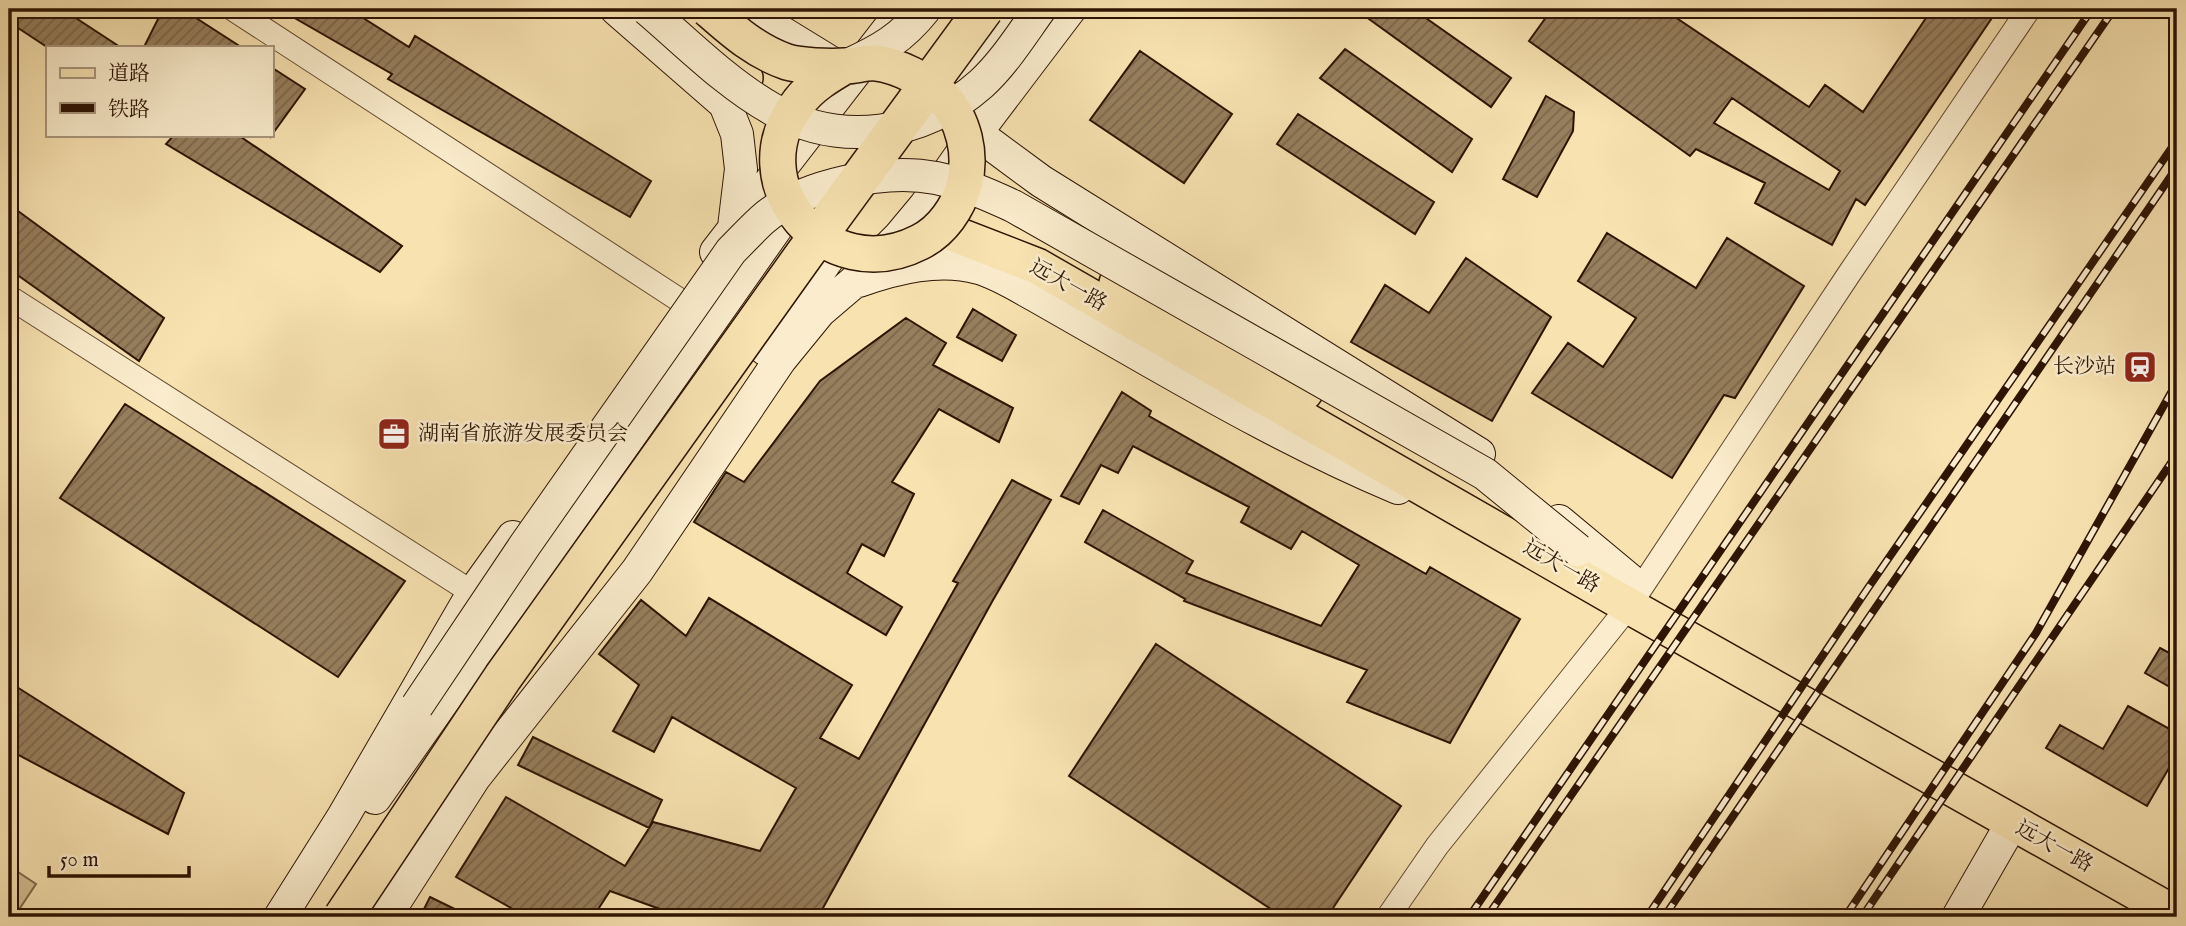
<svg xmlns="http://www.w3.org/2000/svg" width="2186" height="926" viewBox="0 0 2186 926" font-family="'IM FELL English','Noto Serif SC',serif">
<defs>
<pattern id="building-hatch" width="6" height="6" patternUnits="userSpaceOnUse" patternTransform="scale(1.75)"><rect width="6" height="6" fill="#967f5d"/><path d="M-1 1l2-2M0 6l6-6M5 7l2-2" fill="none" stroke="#7b674b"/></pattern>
</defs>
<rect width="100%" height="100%" fill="#f7e2b0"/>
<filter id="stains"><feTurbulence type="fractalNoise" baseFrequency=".00286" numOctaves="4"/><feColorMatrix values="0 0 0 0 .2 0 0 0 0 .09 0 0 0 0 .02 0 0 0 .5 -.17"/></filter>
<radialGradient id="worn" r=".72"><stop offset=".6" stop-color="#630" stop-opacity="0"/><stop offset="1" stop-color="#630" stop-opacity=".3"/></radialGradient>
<path fill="#d5bf93" stroke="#816a4b" stroke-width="2" d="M9,866L36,884L14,917H9Z"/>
<path fill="url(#building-hatch)" stroke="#2d1403" stroke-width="2" fill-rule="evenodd" d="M9,9H62L120,47H47L9,22Z
M163,9H182L241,47H144Z
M279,9H349L409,47L415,36L651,181L630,217L388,79L392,74Z
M1376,9H1413L1511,78L1491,107L1369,19Z
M1552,9H1663L1809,107L1825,85L1863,112L1932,9H1998L1865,205L1856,199L1832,245L1755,203L1765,183L1696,149L1690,156L1529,41ZM1732,98L1840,171L1829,190L1714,123Z
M1345,49L1472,139L1452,172L1320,78Z
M1140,51L1232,114L1184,183L1090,120Z
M271,67L305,89L271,136Z
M1546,96L1574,112L1573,131L1537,197L1503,179Z
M1298,114L1434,202L1415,234L1277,144Z
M174,135H238L402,246L380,272L166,144Z
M18,211L164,318L139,361L9,269V229Z
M1607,233L1696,288L1727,238L1804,286L1735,398L1724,395L1672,478L1532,393L1568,343L1603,367L1636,318L1578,281Z
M1466,258L1551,317L1492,421L1351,342L1385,285L1429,313Z
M973,309L1016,335L1002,361L957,337Z
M906,318L946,343L933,365L1013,408L999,442L939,409L892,482L914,494L884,556L862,544L847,573L902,607L886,635L694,522L726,472L744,482L820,381Z
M1122,392L1151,411L1149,416L1426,574L1430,567L1520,619L1450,743L1347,702L1367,670L1184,601L1185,599L1085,542L1103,510L1193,561L1186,573L1321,626L1359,565L1302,531L1291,549L1241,522L1249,507L1133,446L1118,473L1101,465L1079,504L1061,496Z
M125,404L405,581L338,677L60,498Z
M1012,480L1051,500L993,600L818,917H682L610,891L593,917H527L456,877L506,797L625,866L653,822L760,851L796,788L672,717L654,752L613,731L639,685L599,654L641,600L686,636L709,598L852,685L820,738L859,759L958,583L953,581Z
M1156,644L1401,806L1327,917H1283L1069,776Z
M2160,648L2177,657V691L2145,673Z
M9,682L184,793L168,834L9,750Z
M2128,706L2177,733V754L2147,806L2046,748L2060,725L2103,749Z
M533,737L662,800L649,828L518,765Z
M430,897L471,917H420Z"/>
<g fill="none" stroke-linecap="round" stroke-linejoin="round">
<defs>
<path id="street" d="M233,9L681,301
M9,297L473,593
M1388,917L1437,846L1629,606L1849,274L2029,9"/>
<path id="secondary" d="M616,9L725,104L737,134L741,169L734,227
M747,9L768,24L843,70
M964,68L1008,9
M976,133L1041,181L1479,454
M716,252L904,9
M859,281C896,268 939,257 979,268C999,274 1018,286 1036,296C1067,314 1098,331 1129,349C1216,399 1305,449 1398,488
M765,349L836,247
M1559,521L1630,580
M375,798L791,207
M280,917L343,817L473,593L513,537
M385,917L474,778L637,571L780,360L820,311L854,282L900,236L925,206L976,133L1070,9
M1958,917L2012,823"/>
<path id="primary" d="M671,9L745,78
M939,228L1037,266L1629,606L2177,915
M1117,283L1305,392"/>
</defs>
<use href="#street" stroke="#60482e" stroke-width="25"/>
<use href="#secondary" stroke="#2d1403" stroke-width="34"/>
<use href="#primary" stroke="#2d1403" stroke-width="38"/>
<use href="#street" stroke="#faeccc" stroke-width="23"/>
<use href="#secondary" stroke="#faeccc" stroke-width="32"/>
<use href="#primary" stroke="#f7e2b0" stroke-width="35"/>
<defs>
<path id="rail" d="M1469,917L2092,9
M1487,917L2114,9
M1647,917L1868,588L2177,140
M1664,917L2177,167
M1845,917L2036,633L2177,382
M1862,917L2177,454"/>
</defs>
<use href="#rail" stroke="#2d1403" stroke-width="8"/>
<use href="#rail" stroke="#faeccc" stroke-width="5" stroke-dasharray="16" stroke-linecap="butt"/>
<defs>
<path id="secondary-bridge" d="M647,9C687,43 726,83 772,109C841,148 922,136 981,84C1004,63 1022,34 1040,9
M848,65C881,50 902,38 925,9
M417,706L525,545L731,251C741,241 751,230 762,220C801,185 885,168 936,178C964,184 987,194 1013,206L1485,474L1578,550"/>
<path id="primary-bridge" d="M708,9C732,30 755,51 787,62C800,66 830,67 845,66C855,66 866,62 876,63C899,66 926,80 942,96C964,120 972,154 964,185C958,208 942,231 920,242C827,290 735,182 799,102C811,86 828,76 845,66"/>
<path id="highway-bridge" d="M343,917L503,677L804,255L984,9"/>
</defs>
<use href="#secondary-bridge" stroke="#2d1403" stroke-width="34" stroke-linecap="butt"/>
<use href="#primary-bridge" stroke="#2d1403" stroke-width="38" stroke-linecap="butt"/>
<use href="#highway-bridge" stroke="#2d1403" stroke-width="41" stroke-linecap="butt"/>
<use href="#secondary-bridge" stroke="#faeccc" stroke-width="32"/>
<use href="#primary-bridge" stroke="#f7e2b0" stroke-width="35"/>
<use href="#highway-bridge" stroke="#f7e2b0" stroke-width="38"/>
</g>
<defs>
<symbol id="station-square" viewBox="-11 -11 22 22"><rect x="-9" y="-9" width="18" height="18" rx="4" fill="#8f2418" stroke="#faeccc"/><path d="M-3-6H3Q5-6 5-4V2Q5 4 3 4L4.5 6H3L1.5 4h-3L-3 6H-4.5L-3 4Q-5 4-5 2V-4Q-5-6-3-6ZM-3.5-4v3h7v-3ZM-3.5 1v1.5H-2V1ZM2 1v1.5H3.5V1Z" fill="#fff"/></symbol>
<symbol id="office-square" viewBox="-11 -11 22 22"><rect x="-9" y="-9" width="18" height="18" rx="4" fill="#8f2418" stroke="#faeccc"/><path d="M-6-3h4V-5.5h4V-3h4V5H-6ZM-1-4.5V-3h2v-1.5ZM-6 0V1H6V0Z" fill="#fff"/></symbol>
</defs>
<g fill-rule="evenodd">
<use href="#station-square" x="2121" y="348" width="38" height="38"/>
<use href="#office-square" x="375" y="415" width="38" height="38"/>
</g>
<g text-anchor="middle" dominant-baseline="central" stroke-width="5" stroke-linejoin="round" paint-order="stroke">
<g font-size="21" fill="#2d1403" stroke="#faeccc">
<text transform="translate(1068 286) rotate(29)">远大一路</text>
<text transform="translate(1561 567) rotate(30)">远大一路</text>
<text transform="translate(2054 847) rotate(29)">远大一路</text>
</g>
<g font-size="21" fill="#2d1403" stroke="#faeccc" text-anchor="end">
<text x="2116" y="367">长沙站</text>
<text x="418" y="434" text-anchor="start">湖南省旅游发展委员会</text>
</g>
</g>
<rect width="2186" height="926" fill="none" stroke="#f7e2b0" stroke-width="35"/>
<rect x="10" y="10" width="2165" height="905" fill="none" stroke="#2d1403" stroke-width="3.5"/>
<rect x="18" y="18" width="2151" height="891" fill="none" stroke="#2d1403" stroke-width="2"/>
<rect x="46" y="46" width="228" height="91" fill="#faeccc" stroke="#a8967c" stroke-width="2"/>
<rect x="60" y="68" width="35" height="10" fill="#f7e2b0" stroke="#a8967c" stroke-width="2"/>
<text x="108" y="80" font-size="21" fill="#2d1403">道路</text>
<rect x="60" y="103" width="35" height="10" fill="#2d1403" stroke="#a8967c" stroke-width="2"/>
<text x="108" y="116" font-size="21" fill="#2d1403">铁路</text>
<path d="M49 866v10h140v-10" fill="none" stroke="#2d1403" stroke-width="3.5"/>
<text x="60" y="866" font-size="21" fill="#2d1403" stroke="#faeccc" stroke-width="5" paint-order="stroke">50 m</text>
<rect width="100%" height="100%" filter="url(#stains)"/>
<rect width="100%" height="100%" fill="url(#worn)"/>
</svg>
